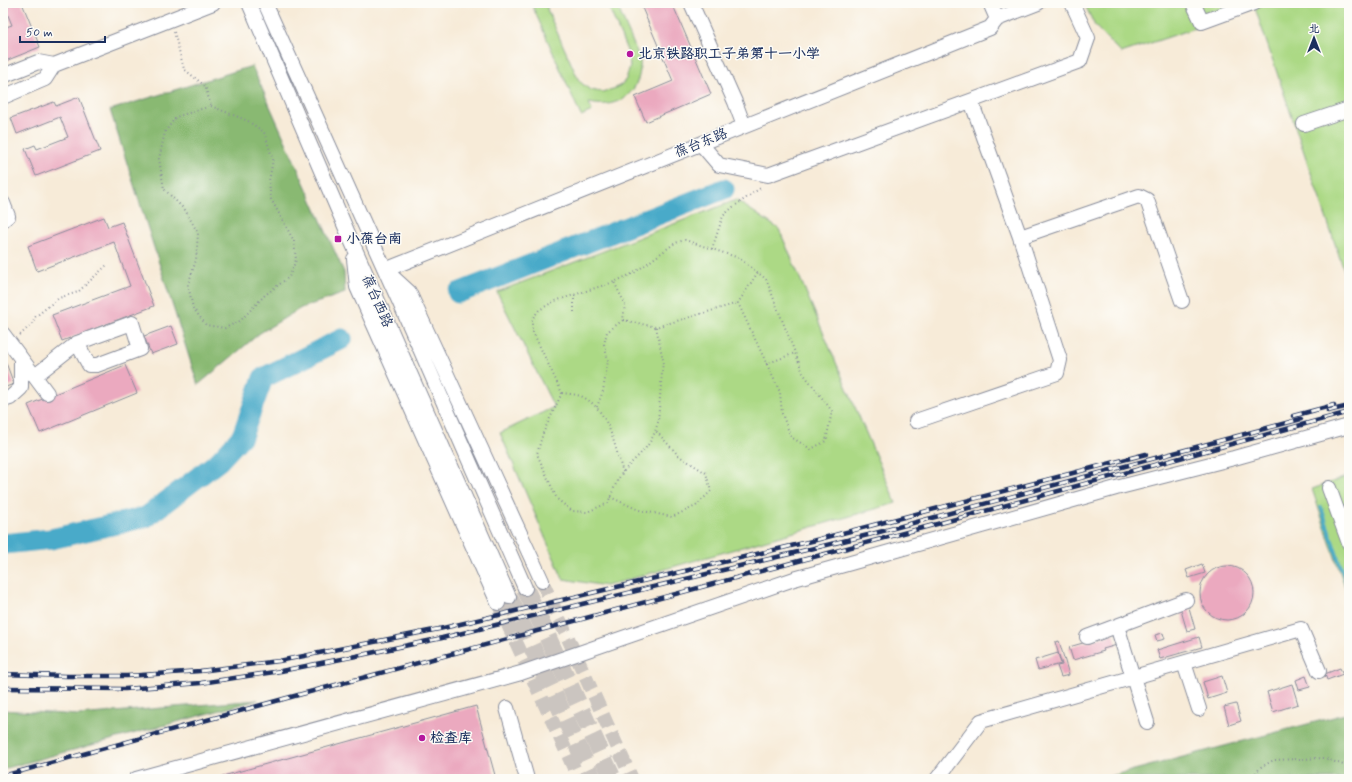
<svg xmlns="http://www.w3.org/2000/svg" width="1352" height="782" viewBox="0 0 1352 782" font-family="Mynerve,'LXGW WenKai TC',sans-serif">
<rect width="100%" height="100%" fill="#fdfcf7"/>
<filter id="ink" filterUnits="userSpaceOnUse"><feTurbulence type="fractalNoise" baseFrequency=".025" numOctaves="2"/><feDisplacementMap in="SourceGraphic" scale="8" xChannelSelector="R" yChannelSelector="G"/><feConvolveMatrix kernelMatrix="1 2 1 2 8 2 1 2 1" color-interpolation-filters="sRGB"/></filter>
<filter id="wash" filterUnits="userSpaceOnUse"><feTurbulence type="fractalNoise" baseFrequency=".012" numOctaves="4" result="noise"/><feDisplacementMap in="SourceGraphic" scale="16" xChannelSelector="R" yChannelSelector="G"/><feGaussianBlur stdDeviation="0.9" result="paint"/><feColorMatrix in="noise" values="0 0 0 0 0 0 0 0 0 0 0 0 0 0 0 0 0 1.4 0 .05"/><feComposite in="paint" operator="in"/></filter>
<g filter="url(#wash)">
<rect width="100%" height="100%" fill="#f7ebd8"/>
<path fill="#acd985" stroke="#648472" d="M531,3H546L548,12L579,81L590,90L603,92L616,88L622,84L626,79L630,66L628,53L607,3H616L640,59C643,91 620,110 589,103L592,111L581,116Z
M1084,3H1349V285L1255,8L1121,53L1095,26Z
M736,200L779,229L896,503L606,586L563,579L500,433L554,407L497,292Z
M1349,476V599L1312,489Z"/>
<path fill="#89b972" stroke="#527468" d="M252,66L344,272L345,293L301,308L260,333L198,385L110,110Z
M258,700L3,769V710L78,715Z
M1349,713V779H1100Z"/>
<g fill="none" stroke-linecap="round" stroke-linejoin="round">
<path stroke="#4aaac9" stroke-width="3.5" d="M1321,507L1349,591"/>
<path stroke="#4aaac9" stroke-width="21" d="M458,293L724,189
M3,544L51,539L146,517L219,461L242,436L263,378L342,339"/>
</g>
<g id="blocks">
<path fill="#eba9bf" d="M3,3H22L40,47L3,62V28L12,25Z
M640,3H672L711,94L646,122L635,97L673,81Z
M79,97L100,151L36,176L25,149L35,145L37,149L68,137L60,117L17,134L11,118L54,102L56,106Z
M104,217L108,227L122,222L154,306L62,341L52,315L130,286L114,242L37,271L28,246Z
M171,326L178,344L151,354L144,336Z
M3,355L14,384L3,388Z
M125,365L137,393L40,433L28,405Z
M1202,564L1205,573L1189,578L1186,570Z
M1200 593a27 27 0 1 1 54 0a27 27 0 1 1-54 0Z
M1188,604L1195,629L1187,631L1180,607Z
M1163,633L1165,639L1157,641L1155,635Z
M1114,634L1117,645L1103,649L1104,651L1073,660L1069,647Z
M1199,637L1202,647L1160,659L1157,650Z
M1059,641L1069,675L1061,677L1057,666L1062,665L1055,642Z
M1058,653L1061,664L1038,670L1035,660Z
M1340,668L1343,674L1327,680L1325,674Z
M1222,676L1227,693L1208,699L1203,682Z
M1306,676L1310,687L1299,690L1296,680Z
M1292,684L1298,704L1273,712L1267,692Z
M1236,704L1241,721L1229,725L1224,707Z
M476,706L496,779H212Z"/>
</g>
</g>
<g filter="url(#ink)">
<use href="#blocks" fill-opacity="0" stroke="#898d9b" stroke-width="1"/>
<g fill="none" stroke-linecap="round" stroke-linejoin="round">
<path stroke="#cbc5c0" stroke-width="14" stroke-dasharray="14 7" stroke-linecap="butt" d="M542,581L632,779
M498,603L579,779"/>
<path stroke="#cbc5c0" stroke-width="18" stroke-dasharray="18 9" stroke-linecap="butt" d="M525,588L613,779
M509,597L593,779"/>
<defs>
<path id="minor" d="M249,3L347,231L509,597
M265,3L399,301L525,588
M691,3L735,102L744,126
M1193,3L1202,22L1254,3
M997,19L1038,3
M3,76L38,62L54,65L213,3
M3,97L45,79L54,65
M1304,124L1349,109
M701,144L719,165L768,175L1080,61L1088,38L1072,3
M3,203L8,216L3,220
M1020,237L1139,196L1147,200L1182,301
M354,259L357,287L498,603
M3,334L47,393
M35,376L77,343L132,323L140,349L97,365H89L77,343
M3,400L10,398L21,388V358
M916,421L1057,373L1060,360L1020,237L971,101
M1329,488L1349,543
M542,581L409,292L385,270L990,28L997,19L990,3
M1117,626L1147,722
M1087,637L1186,600
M1184,663L1199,709
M507,708L527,779
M136,779L521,673L794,579L1116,488L1234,458L1349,426
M937,779L981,721L1301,629L1319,671"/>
</defs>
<use href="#minor" stroke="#898d9b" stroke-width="16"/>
<path stroke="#898d9b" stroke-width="2" stroke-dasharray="1 3" stroke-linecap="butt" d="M174,32L184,69L205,86L211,106
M211,106L248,121L264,132L273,160L269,181L271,199L294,241L296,260L289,277L265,295L240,321L225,328L206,325L193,308L188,285L196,260L198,233L185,210L164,189L159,159L165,132L176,117Z
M712,249L723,216L733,207L762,187
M574,295V313
M623,320L656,327L738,303
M656,327L663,360L658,422C651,449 639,453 623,472C616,481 612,493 608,503L587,512L572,511L557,499L537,454L543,433L562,393L532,330V319L539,310L555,301L614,282L634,273L675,243L685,240L739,258L766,279L803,373L832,411L826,441L811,449L791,437L782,414L780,392L738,303L758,272
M20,335L32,324L35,317L59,298L78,292L108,264
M766,364L795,353
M562,393C568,394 577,394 583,397C610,411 614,446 623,472
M597,407L603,391L608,361L604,344L607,332L623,320L625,304L614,282
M610,497L639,510L672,517L696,506L711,491L706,473L679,456L656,431
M1250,779L1261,767L1274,760L1324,758L1349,767"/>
<use href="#minor" stroke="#fff" stroke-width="14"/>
<defs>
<path id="rail" d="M1328,411L1349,406
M1293,416L1334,405
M3,674L67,676H127L200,671L279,661L439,629L812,541L1146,454
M3,688L125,689L201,683L281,671L361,655L442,638L868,535L1301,419
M3,776L287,698L952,520L1349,412"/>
</defs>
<use href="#rail" stroke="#1b2f5e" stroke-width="4.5"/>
<use href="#rail" stroke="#fdfcf7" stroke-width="3" stroke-dasharray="9" stroke-linecap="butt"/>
</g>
</g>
<g fill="#b5179e" stroke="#fdfcf7" stroke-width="1.5">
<circle cx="630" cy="54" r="4"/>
<rect x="334" y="235" width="8" height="8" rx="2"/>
<circle cx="422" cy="738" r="4"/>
</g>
<g text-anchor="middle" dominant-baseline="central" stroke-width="3" stroke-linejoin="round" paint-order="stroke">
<g font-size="14" font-weight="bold" fill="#1b2f5e" stroke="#fdfcf7" text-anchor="start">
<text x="638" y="54">北京铁路职工子弟第十一小学</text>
<text x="346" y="239">小葆台南</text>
<text x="430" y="738">检查库</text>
</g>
<g font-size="14" fill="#1b2f5e" stroke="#fdfcf7">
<text transform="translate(701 143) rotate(-22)">葆台东路</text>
<text transform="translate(377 301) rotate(66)">葆台西路</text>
</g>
</g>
<rect width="1352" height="782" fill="none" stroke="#fdfcf7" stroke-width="16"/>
<g transform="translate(1314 38)" stroke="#fdfcf7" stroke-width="3" paint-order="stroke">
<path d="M0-3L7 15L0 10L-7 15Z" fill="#1b2f5e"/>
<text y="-6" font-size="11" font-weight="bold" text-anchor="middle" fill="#1b2f5e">北</text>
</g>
<path d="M20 36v6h85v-6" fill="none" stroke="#1b2f5e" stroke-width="2"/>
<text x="26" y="36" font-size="12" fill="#1b2f5e" stroke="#fdfcf7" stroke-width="3" paint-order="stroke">50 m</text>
</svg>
